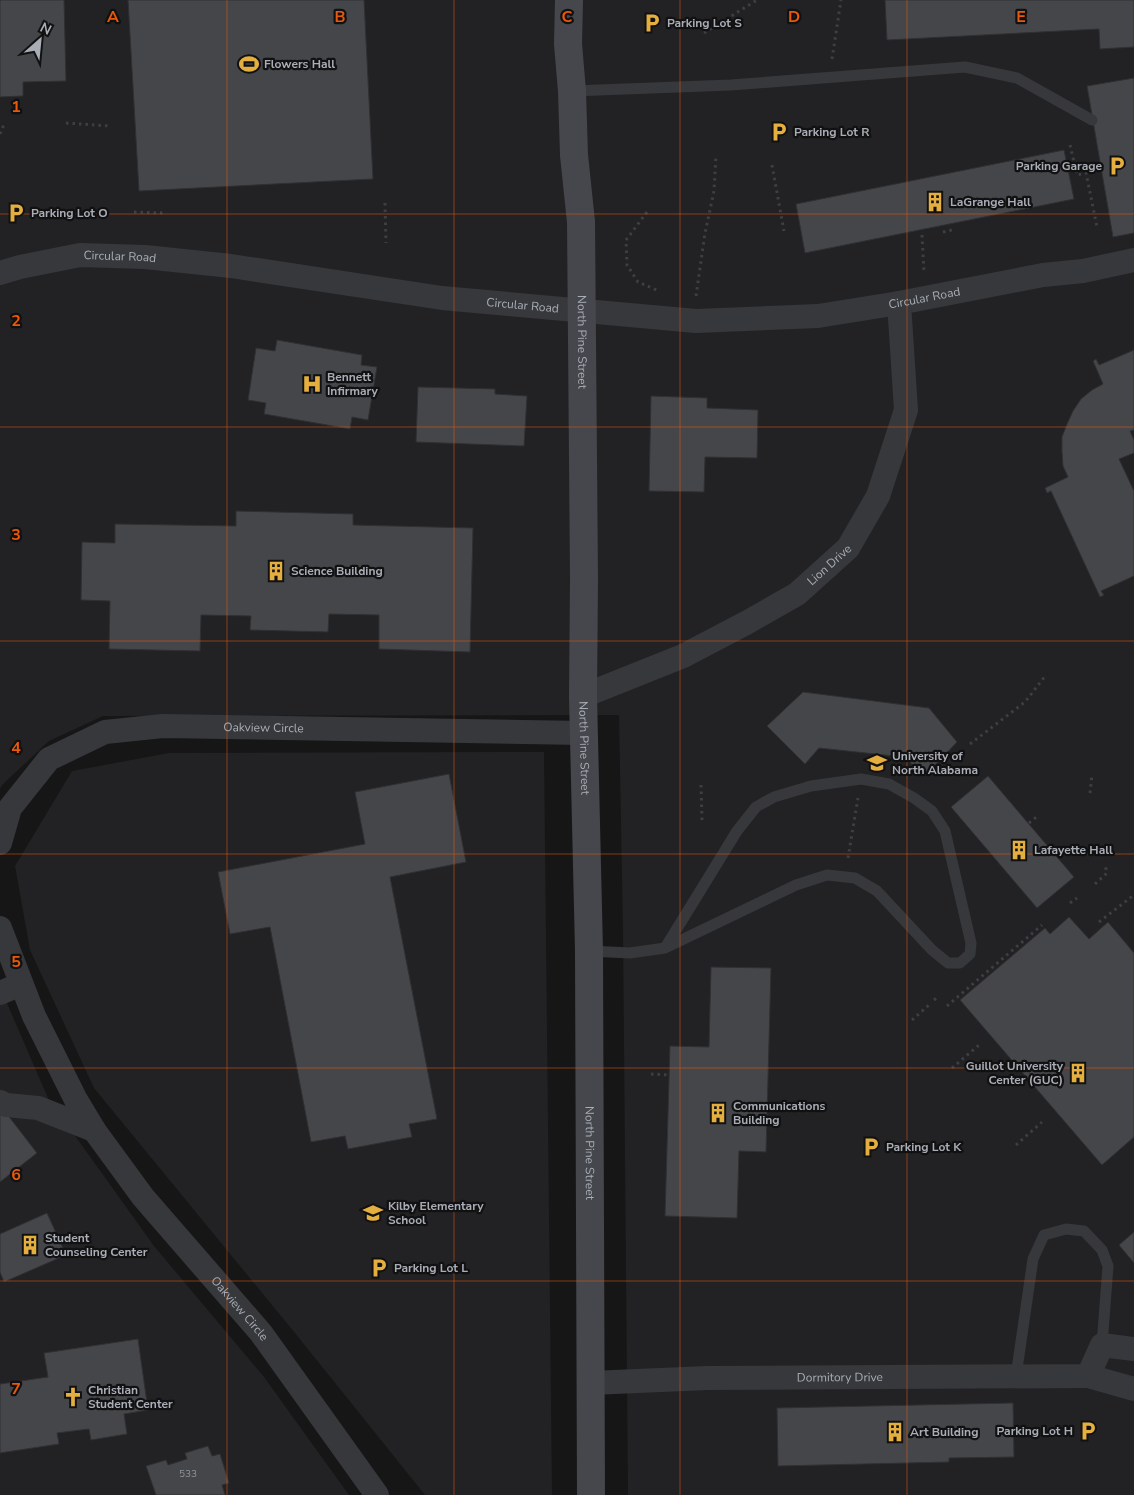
<svg xmlns="http://www.w3.org/2000/svg" width="1134" height="1495" viewBox="0 0 1134 1495" font-family="'Nunito Sans',sans-serif">
<rect width="100%" height="100%" fill="#161617"/>
<path fill="#222224" d="M0,0H1134V1495H628L623,931L619,715L103,716L49,741L2,785L0,789Z
M544,752L552,1495H425L299,1338L94,1088L30,950L15,866L72,771L169,753Z
M0,987L48,1098L154,1246L264,1377L349,1495H0Z"/>
<path fill="#45464a" stroke="#303033" d="M0,0H64L66,81L23,82V96L0,97Z
M128,0H364L373,179L139,191Z
M885,0H1134V47L1100,49L1099,29L887,40Z
M1134,78V233L1113,237L1087,86Z
M1064,150L1074,199L805,253L796,204Z
M277,340L362,355L361,365L377,367L368,420L352,417L350,429L264,414L266,403L248,400L256,348L275,351Z
M1134,350V430L1130,431L1134,440V453L1119,459L1134,491V576L1101,591L1104,595L1100,597L1051,491L1047,493L1045,488L1068,477L1063,466L1062,452V437L1067,424L1073,411L1081,399L1092,390L1103,384L1093,361L1096,359L1099,365Z
M418,387L495,389V394L527,396L524,446L416,442Z
M651,396L707,398V408L758,410L757,458L705,457L704,492L649,491Z
M236,511L353,514V525L473,528L470,652L379,649V615L329,614L328,632L250,630L251,616L201,615L200,651L109,649L110,601L81,600L82,542L115,543V524L236,526Z
M803,692L929,708L957,742L925,776L904,757L819,748L805,764L767,726Z
M449,774L466,862L390,877L437,1119L409,1124L412,1137L348,1149L345,1136L311,1142L270,927L230,934L218,872L365,844L355,792Z
M988,776L1074,877L1037,908L951,807Z
M1069,917L1089,939L1108,922L1134,953V1137L1102,1165L960,1000L1045,928L1050,934Z
M711,967L771,968L766,1152L739,1151L737,1218L665,1216L670,1046L709,1047Z
M0,1105L37,1153L0,1182Z
M47,1213L66,1255L4,1282L0,1272V1234Z
M1134,1232V1263L1119,1245Z
M138,1339L148,1410L124,1414L127,1434L91,1440L89,1429L57,1433L59,1444L0,1453V1384L48,1377L44,1353Z
M1013,1403L1014,1457L949,1458V1462L778,1466L777,1408Z
M208,1446L212,1456L220,1454L229,1483L222,1485L225,1495H156L146,1466L166,1460L168,1465L187,1459L185,1453Z"/>
<g fill="none" stroke-linecap="round" stroke-linejoin="round">
<path stroke="#3d3f43" stroke-width="3" stroke-dasharray="2.5 4" stroke-linecap="butt" d="M704,33L757,0
M832,59L841,0
M66,123L110,126
M0,134L5,122
M1070,145L1077,175L1086,173L1097,227
M772,165L784,231
M385,203L386,243
M134,212L164,213
M647,212L626,240L627,265L638,282L659,291
M943,232L952,230
M922,235L924,272
M696,296L705,233L714,191L716,155
M970,744L1025,702L1046,675
M701,785L702,820
M1090,793L1092,774
M1029,823L1039,815
M848,858L858,798
M1095,884L1107,873L1105,865
M1070,903L1077,898
M1099,922L1134,895
M934,1000L939,996
M947,1006L1042,925
M912,1020L929,1005
M952,1068L979,1045
M651,1074L669,1075
M1016,1145L1042,1122"/>
<path stroke="#37383c" stroke-width="11" d="M572,91L731,85L965,67L1017,78L1092,120
M589,951L630,953L665,948L796,885L827,875L855,878L877,891L932,950L948,963H960L970,954L971,943L945,831L932,811L914,798L889,784L861,779L811,786L774,797L756,807L737,831L665,948
M1016,1376L1033,1259L1044,1235L1066,1229L1084,1231L1102,1250L1108,1266L1102,1345"/>
<g stroke="#37383c" stroke-width="24">
<path id="s1" d="M0,273L20,267L80,255L145,257L231,266L442,298L696,321L818,316L899,303L1043,275L1083,271L1134,260"/>
<path id="s2" d="M583,696L683,656L746,623L797,594L848,548L878,496L906,410L899,303"/>
<path id="s3" d="M0,843L10,808L49,759L105,732L163,726L584,733"/>
<path id="s4" d="M0,928L34,1016L76,1100L94,1130L143,1197L261,1333L377,1495"/>
<path d="M0,993L21,984"/>
<path d="M0,1102L6,1105L38,1108L94,1130"/>
<path d="M1088,1376L1134,1389"/>
<path id="s5" d="M591,1383L707,1378L1088,1376L1102,1345L1134,1349"/>
</g>
<g stroke="#45474c" stroke-width="28">
<path d="M569,0L568,44L572,91L574,155L581,222"/>
<path id="s6" d="M584,579L583,696L589,951L591,1495"/>
</g>
<path stroke="#45474c" stroke-width="28" id="s7" d="M581,222L584,579"/>
</g>
<path fill="none" stroke="#e8590c" stroke-width="1" stroke-opacity="0.55" d="M227,0V1495M454,0V1495M680,0V1495M907,0V1495M0,214H1134M0,427H1134M0,641H1134M0,854H1134M0,1068H1134M0,1281H1134"/>
<defs>
<symbol id="parking-bare" viewBox="-9 -9 18 18"><path d="M-3.5-5.5H1a3.5 3.5 0 0 1 0 7H-1V5.5H-3.5ZM-1-3.4V-.6H.8a1.4 1.4 0 0 0 0-2.8Z" fill="#e5af40" stroke="#111112" stroke-width="2.5" paint-order="stroke"/></symbol>
<symbol id="stadium-bare" viewBox="-9 -9 18 18"><path d="M0-5a6.5 5 0 1 0 0 10a6.5 5 0 1 0 0-10ZM-3.5-1.8h7v3.6h-7Z" fill="#e5af40" stroke="#111112" stroke-width="2.5" paint-order="stroke"/></symbol>
<symbol id="building-bare" viewBox="-9 -9 18 18"><path d="M-4-6H4V6H1V3H-1V6H-4ZM-2.5-4.3h1.7v1.8h-1.7ZM.8-4.3h1.7v1.8H.8ZM-2.5-1h1.7V.8h-1.7ZM.8-1h1.7V.8H.8Z" fill="#e5af40" stroke="#111112" stroke-width="2.5" paint-order="stroke"/></symbol>
<symbol id="hospital-bare" viewBox="-9 -9 18 18"><path d="M-5-5h3v3.5h4V-5h3V5h-3V1.5h-4V5h-3Z" fill="#e5af40" stroke="#111112" stroke-width="2.5" paint-order="stroke"/></symbol>
<symbol id="university-bare" viewBox="-9 -9 18 18"><path d="M0-5L7-2L0 1L-7-2ZM-4 1L0 2.5L4 1V4Q0 6-4 4Z" fill="#e5af40" stroke="#111112" stroke-width="2.5" paint-order="stroke"/></symbol>
<symbol id="school-bare" viewBox="-9 -9 18 18"><path d="M0-5L7-2L0 1L-7-2ZM-4 1L0 2.5L4 1V4Q0 6-4 4Z" fill="#e5af40" stroke="#111112" stroke-width="2.5" paint-order="stroke"/></symbol>
<symbol id="church-bare" viewBox="-9 -9 18 18"><path d="M-1.2-6h2.4v3.5h3.3v2.4h-3.3V6h-2.4V-.1h-3.3v-2.4h3.3Z" fill="#e5af40" stroke="#111112" stroke-width="2.5" paint-order="stroke"/></symbol>
</defs>
<g fill-rule="evenodd">
<use href="#parking-bare" x="638" y="9" width="28" height="28"/>
<use href="#stadium-bare" x="235" y="50" width="28" height="28"/>
<use href="#parking-bare" x="765" y="118" width="28" height="28"/>
<use href="#parking-bare" x="1103" y="152" width="28" height="28"/>
<use href="#building-bare" x="921" y="188" width="28" height="28"/>
<use href="#parking-bare" x="2" y="199" width="28" height="28"/>
<use href="#hospital-bare" x="298" y="370" width="28" height="28"/>
<use href="#building-bare" x="262" y="557" width="28" height="28"/>
<use href="#university-bare" x="863" y="749" width="28" height="28"/>
<use href="#building-bare" x="1005" y="836" width="28" height="28"/>
<use href="#building-bare" x="1064" y="1059" width="28" height="28"/>
<use href="#building-bare" x="704" y="1099" width="28" height="28"/>
<use href="#parking-bare" x="857" y="1133" width="28" height="28"/>
<use href="#school-bare" x="359" y="1199" width="28" height="28"/>
<use href="#building-bare" x="16" y="1231" width="28" height="28"/>
<use href="#parking-bare" x="365" y="1254" width="28" height="28"/>
<use href="#church-bare" x="59" y="1383" width="28" height="28"/>
<use href="#parking-bare" x="1074" y="1417" width="28" height="28"/>
<use href="#building-bare" x="881" y="1418" width="28" height="28"/>
</g>
<g text-anchor="middle" dominant-baseline="central" stroke-width="4.5" stroke-linejoin="round" paint-order="stroke">
<g font-size="10" fill="#90939b">
<text x="188" y="1474">533</text>
</g>
<g font-size="12" font-weight="bold" fill="#a9adb6" stroke="#111112" text-anchor="start">
<text x="667" y="23">Parking Lot S</text>
<text x="264" y="64">Flowers Hall</text>
<text x="794" y="132">Parking Lot R</text>
<text x="1102" y="166" text-anchor="end">Parking Garage</text>
<text x="950" y="202">LaGrange Hall</text>
<text x="31" y="213">Parking Lot O</text>
<text x="327" y="377">Bennett<tspan x="327" dy="14">Infirmary</tspan></text>
<text x="291" y="571">Science Building</text>
<text x="892" y="756">University of<tspan x="892" dy="14">North Alabama</tspan></text>
<text x="1034" y="850">Lafayette Hall</text>
<text x="1063" y="1066" text-anchor="end">Guillot University<tspan x="1063" dy="14">Center (GUC)</tspan></text>
<text x="733" y="1106">Communications<tspan x="733" dy="14">Building</tspan></text>
<text x="886" y="1147">Parking Lot K</text>
<text x="388" y="1206">Kilby Elementary<tspan x="388" dy="14">School</tspan></text>
<text x="45" y="1238">Student<tspan x="45" dy="14">Counseling Center</tspan></text>
<text x="394" y="1268">Parking Lot L</text>
<text x="88" y="1390">Christian<tspan x="88" dy="14">Student Center</tspan></text>
<text x="1073" y="1431" text-anchor="end">Parking Lot H</text>
<text x="910" y="1432">Art Building</text>
</g>
<g font-size="12" fill="#a9adb6" stroke="#111112">
<text stroke="none"><textPath href="#s1" startOffset="122">Circular Road</textPath></text>
<text stroke="none"><textPath href="#s1" startOffset="932">Circular Road</textPath></text>
<text stroke="none"><textPath href="#s1" startOffset="528">Circular Road</textPath></text>
<text stroke="none"><textPath href="#s7" startOffset="120">North Pine Street</textPath></text>
<text stroke="none"><textPath href="#s2" startOffset="281">Lion Drive</textPath></text>
<text stroke="none"><textPath href="#s3" startOffset="320">Oakview Circle</textPath></text>
<text stroke="none"><textPath href="#s6" startOffset="169">North Pine Street</textPath></text>
<text stroke="none"><textPath href="#s6" startOffset="574">North Pine Street</textPath></text>
<text stroke="none"><textPath href="#s4" startOffset="454">Oakview Circle</textPath></text>
<text stroke="none"><textPath href="#s5" startOffset="249">Dormitory Drive</textPath></text>
</g>
</g>
<g font-size="16" text-anchor="middle" font-weight="bold" fill="#e8590c" stroke="#111112" stroke-width="4.5" stroke-linejoin="round" paint-order="stroke">
<text x="113" y="22">A</text>
<text x="340" y="22">B</text>
<text x="567" y="22">C</text>
<text x="794" y="22">D</text>
<text x="1021" y="22">E</text>
<text x="16" y="112">1</text>
<text x="16" y="326">2</text>
<text x="16" y="540">3</text>
<text x="16" y="753">4</text>
<text x="16" y="967">5</text>
<text x="16" y="1180">6</text>
<text x="16" y="1394">7</text>
</g>
<g transform="translate(40 40) rotate(27)" stroke="#111112" stroke-width="4" paint-order="stroke">
<path d="M0-4L9 19L0 12L-9 19Z" fill="#a9adb6"/>
<text y="-8" font-size="14" font-weight="bold" text-anchor="middle" fill="#a9adb6">N</text>
</g>
</svg>
